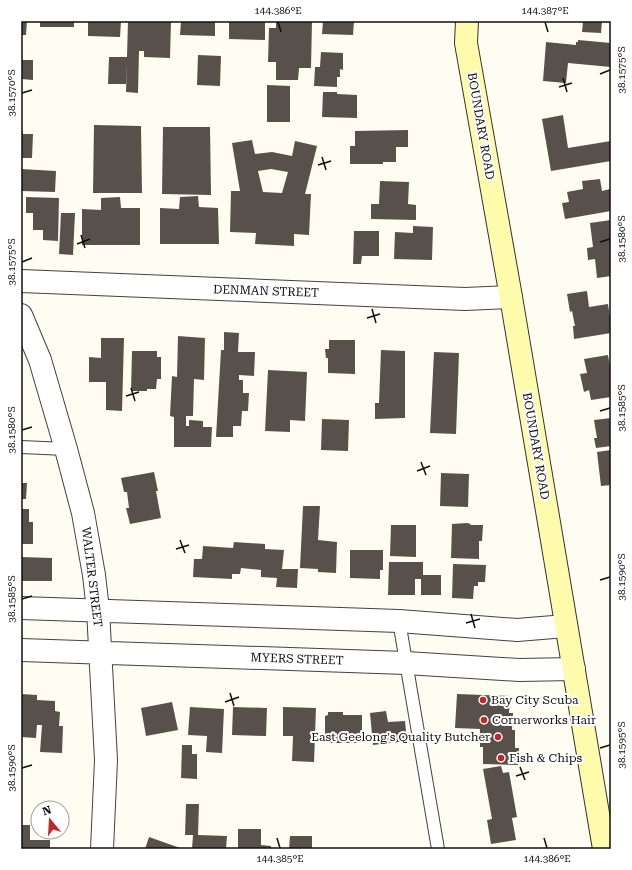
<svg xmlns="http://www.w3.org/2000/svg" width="632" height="870" viewBox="0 0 632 870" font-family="'Roboto Serif',serif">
<rect width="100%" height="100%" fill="#fffdf2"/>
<path fill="#58514b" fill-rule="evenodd" d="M21,21H27L26,35H21Z
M40,21H74V27H40Z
M88,21H121L120,37L88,36Z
M128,21H171L170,58L144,57V51H139L138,93L126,92Z
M181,21H215V36L180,35Z
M229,21H265V40L229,39Z
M276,21H312L311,68H299L298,80H276V62H268L269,28H276Z
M323,21H354L353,35L322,34Z
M583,21H602L601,33L582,32Z
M578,40L611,43V67L568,63L566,83L543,81L546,42L576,45V42H578Z
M321,52L343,53V70L340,69V77H337V87L314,86L315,67H320Z
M198,55L221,56L220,86L197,85Z
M109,57H127L126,84H108Z
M21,60H33V80L21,79Z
M267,85L290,86V122H267Z
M323,92H337V94L357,95V118L322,117Z
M563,115L568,148L611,141V161L551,171L542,119Z
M94,125L141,126L142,193H93Z
M163,127H210L211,195L162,194Z
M408,130V147H396V162H383V164H350V146H355V131Z
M21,131H23V134H33L32,158H21Z
M252,140L255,154L272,152L292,156L295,141L317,146L305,194H311L309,235L294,234V246L255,244L256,233L230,232L231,191H240L232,143ZM271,169L288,172L282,193L263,192L258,171Z
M21,169L56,171L55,192L21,191Z
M600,179L602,191L610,189L611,211L565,219L562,203L569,202L567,192L583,189L582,181Z
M380,181L409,182L408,204L416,205V220L371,219V204H379Z
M198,196L199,207L218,208L219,244H160V208L179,209L180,197Z
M26,197L59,198L58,241L43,240V230H33V213H26Z
M120,197L121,208H140V245H82V209L101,210V198Z
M61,213H75L73,255L59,254Z
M611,220V276L597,278L595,259L588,260L587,248L593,247L590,223Z
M413,226L433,227L432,260L394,259L395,232L413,233Z
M354,231H379V256H362L361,264H353Z
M587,291L589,307L608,304L611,324V333L574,339L573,326H575L572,311L570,312L567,294Z
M224,332L239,333L238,352H255L254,376L239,375V380H243V393H249L248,411H242L241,426H233V437H216L221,350H224Z
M178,336L205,338L204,380L194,379L193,416H186V426H189V420L203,421V427H212L211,447H174V417L170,416L172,376L177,377Z
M101,338H124L122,411L106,410V382H89V357L101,358Z
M329,340H355V374L328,373V358H326L325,349H329Z
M381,350L405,351V418L375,419V403H379Z
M132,351H157V357H161V379H157L156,389H147V391H131Z
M434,352L459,353L456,434L430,433Z
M608,355L611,373V397L591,400L589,390L584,392L580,374L587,373L584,359Z
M268,370L307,372L305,421L290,420V432L265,431Z
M611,418V446L596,448L594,438H597L594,420Z
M322,419L349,420L348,451L321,450Z
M611,450V485L601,486L597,452Z
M154,472L158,491H156L161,518L130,524L126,508H129L127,492H124L121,478Z
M441,473L469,474L468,507L440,506Z
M21,483H27L26,499H21Z
M303,506H320L318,540L337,542L336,573L318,572V569L300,568Z
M21,509H29V522H33V544H21Z
M467,523L471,524L470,525H483L482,541H479V559L451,558L452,524Z
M391,525H416V557L390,556Z
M234,542L265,544V549L284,550L282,569H298L297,588L276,587L277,578L261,577V570L241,568L240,574H232V579L193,577L194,559H202L203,546L233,548Z
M350,550H383V570H380V579L350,578Z
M21,557L52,558V581H21Z
M389,562H423V575H441V595H421V579H415V595H388Z
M453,564L486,565L485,582H478V586H474L473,599L452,598Z
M21,694L37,695V700L55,701V711L60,712L59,726H63L62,753L40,752L42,725H37L36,738L21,737Z
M457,694L510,696L509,713H513L512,730H515V748H519L518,765L483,764V747H480V729L455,728Z
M172,702L178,730L146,736L141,708Z
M190,707L224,709L222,753L206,752L207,736L188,735Z
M233,707L267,708L266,736L232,735Z
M283,707L316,708L314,762L292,761L293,736H283Z
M386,711L388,722L405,721L407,741L373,745L370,713Z
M328,712H343V715H362V743H325V716L328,715Z
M182,745H192V754H197V779L181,778Z
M501,766L503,773L509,772L517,817L512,818L516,840L491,844L487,820L492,819L483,769Z
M186,804H199L198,835L227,836L226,849H192L193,835H185Z
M21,825H30V840H50V849H21Z
M238,829H261V845L271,846V849H238Z
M290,836H312V849H289Z
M149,837L183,849H145Z"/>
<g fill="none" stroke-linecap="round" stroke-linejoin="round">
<defs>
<path id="service" d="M21,447L66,449
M399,621L438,849"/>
<path id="minor" d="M21,281L465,299L511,297
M21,315L40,360L66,449L83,513L94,575L98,610L106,760L102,849
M21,608L399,621L517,630L566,626
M21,650L406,663L519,670L574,669"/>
<path id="secondary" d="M467,21L466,43L511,297L604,849"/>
</defs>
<use href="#service" stroke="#424242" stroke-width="14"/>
<use href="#minor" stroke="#424242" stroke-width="24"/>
<use href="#secondary" stroke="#313131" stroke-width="24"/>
<use href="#service" stroke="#fff" stroke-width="12"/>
<use href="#minor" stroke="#fff" stroke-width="22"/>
<use href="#secondary" stroke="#fffbad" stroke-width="22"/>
</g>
<path fill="none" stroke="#0f0f0f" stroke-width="1.5" d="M278,22L281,32M545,22L548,32M600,74L610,70M563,78L567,92M559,87L572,83M22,93L32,90M322,157L326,170M318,165L331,161M81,235L85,248M600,242L610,239M77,244L90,239M22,262L32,258M372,309L376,323M367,318L380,314M131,388L135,401M126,396L139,392M600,411L610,408M22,430L32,427M421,462L426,475M417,471L430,466M180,540L185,553M176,549L189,545M600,580L610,577M22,599L32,596M471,614L475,628M466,623L480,619M230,693L234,706M225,702L239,697M600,748L610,745M520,767L525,780M22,768L32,765M516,776L529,772M277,838L280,848M544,838L547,848"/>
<g fill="#c22725" stroke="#fff" stroke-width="1.5">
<circle cx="483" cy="700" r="4"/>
<circle cx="484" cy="720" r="4"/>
<circle cx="498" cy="737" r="4"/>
<circle cx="501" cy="758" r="4"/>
</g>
<g text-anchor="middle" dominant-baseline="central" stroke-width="4" stroke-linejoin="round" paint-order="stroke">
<g font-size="12" fill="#0f0f0f" stroke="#fff">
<text transform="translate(481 126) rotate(80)">BOUNDARY ROAD</text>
<text transform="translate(266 291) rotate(2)">DENMAN STREET</text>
<text transform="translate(536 446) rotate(80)">BOUNDARY ROAD</text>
<text transform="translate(92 577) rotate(83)">WALTER STREET</text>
<text transform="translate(297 659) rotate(2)">MYERS STREET</text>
</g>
<g font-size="12" fill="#0f0f0f" stroke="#fff" text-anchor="start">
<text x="491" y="700">Bay City Scuba</text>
<text x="492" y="720">Cornerworks Hair</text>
<text x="490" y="737" text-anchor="end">East Geelong's Quality Butcher</text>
<text x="509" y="758">Fish &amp; Chips</text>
</g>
</g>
<rect width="632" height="870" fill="none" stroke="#ffffff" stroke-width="44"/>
<g transform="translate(50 820) rotate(342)"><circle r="19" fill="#ffffff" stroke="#9f9f9f"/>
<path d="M0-3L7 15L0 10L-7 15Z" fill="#c22725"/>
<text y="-6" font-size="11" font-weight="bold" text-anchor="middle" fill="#0f0f0f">N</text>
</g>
<rect x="22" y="22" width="588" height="826" fill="none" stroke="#0f0f0f" stroke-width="1.5"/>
<g font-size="10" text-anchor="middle" fill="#0f0f0f">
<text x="278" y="14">144.386°E</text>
<text x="545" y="14">144.387°E</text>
<text transform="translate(621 70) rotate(-90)" y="4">38.1575°S</text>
<text transform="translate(11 93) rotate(-90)" y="4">38.1570°S</text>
<text transform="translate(621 239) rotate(-90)" y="4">38.1580°S</text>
<text transform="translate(11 262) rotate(-90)" y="4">38.1575°S</text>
<text transform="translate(621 408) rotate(-90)" y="4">38.1585°S</text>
<text transform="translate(11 430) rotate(-90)" y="4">38.1580°S</text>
<text transform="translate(621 577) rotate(-90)" y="4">38.1590°S</text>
<text transform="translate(11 599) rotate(-90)" y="4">38.1585°S</text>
<text transform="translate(621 745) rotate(-90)" y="4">38.1595°S</text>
<text transform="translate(11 768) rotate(-90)" y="4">38.1590°S</text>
<text x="280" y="862">144.385°E</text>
<text x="547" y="862">144.386°E</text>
</g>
</svg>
